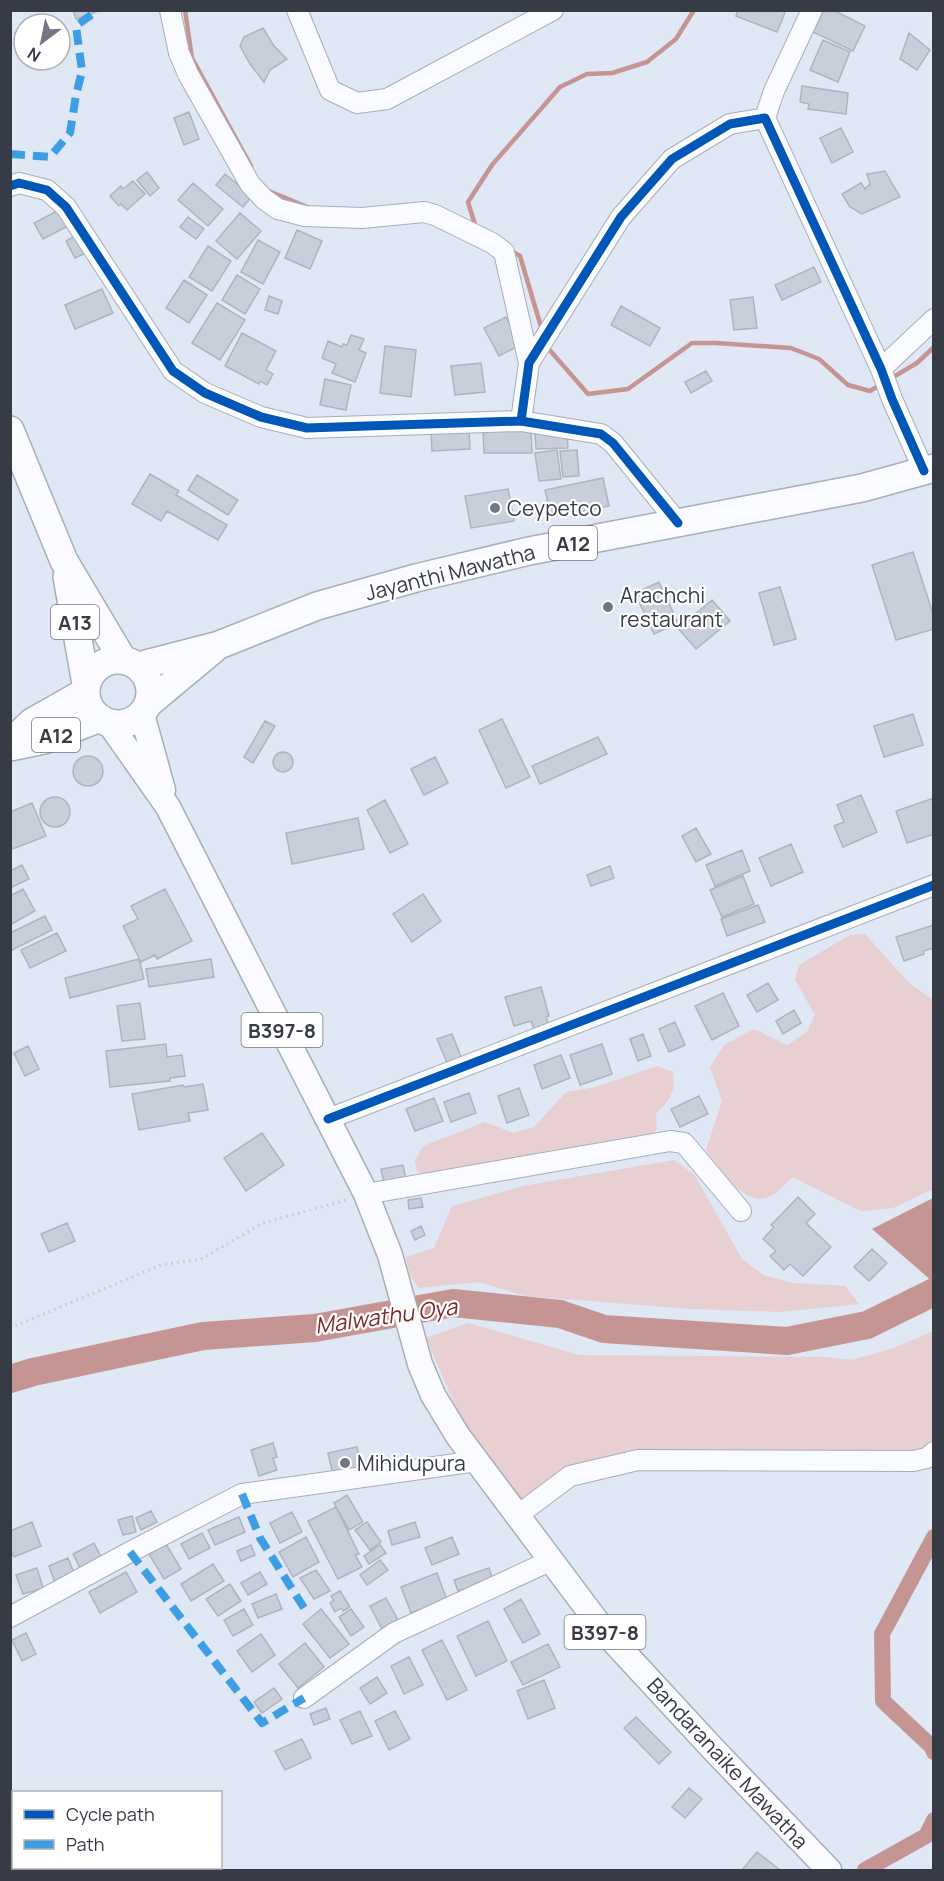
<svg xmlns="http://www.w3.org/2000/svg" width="944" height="1881" viewBox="0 0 944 1881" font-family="Manrope,sans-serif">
<rect width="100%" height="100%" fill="#e0e7f5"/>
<path fill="#e7cfd2" d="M865,934L908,982L933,1000V1189L893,1208L861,1211L793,1177C786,1183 779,1192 771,1196C744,1209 719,1168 706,1150L722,1101L710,1067L724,1045L754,1029L787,1045L807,1032L815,1015L795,980L799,965L850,935Z
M657,1066L673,1072C676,1093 670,1099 656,1114L657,1129L649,1140L427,1176L417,1171L415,1161L423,1146L485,1122L513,1133L534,1127L566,1092L596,1087Z
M674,1160L694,1174L742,1259L765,1276L794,1283L845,1286L859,1304L781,1312L691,1309L526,1296L479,1282L419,1288L410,1276L406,1257L434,1248L452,1206L523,1186Z
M468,1323L579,1355L824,1357L852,1360L894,1348L933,1331V1452L638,1460L519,1504L464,1426L426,1338Z"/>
<path fill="#c59594" d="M933,1198V1282L872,1229Z"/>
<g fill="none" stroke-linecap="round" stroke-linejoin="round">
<path stroke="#c59594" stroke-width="4.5" d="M185,10L192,58L251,166
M264,189L312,209
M476,228L468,202L492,165L560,87L587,74L612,73L647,62L676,39L694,10
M511,251L520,256L542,330
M547,347L588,394L628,389L692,343H716L791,348L819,359L848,385L870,391L880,385
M890,379L917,363L934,347"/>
<path stroke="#c59594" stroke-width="16" d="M934,1537L882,1634L883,1701L932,1747L934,1752
M865,1870L926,1836L934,1820"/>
<path stroke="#c59594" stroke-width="28" d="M10,1379L33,1372L203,1336L315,1328L453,1303L560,1314L604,1329L787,1341L867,1325L934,1292"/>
</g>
<path fill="#c9cfda" stroke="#aeb4bf" stroke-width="1.5" d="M73,10H95L96,12L76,19Z
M738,10H786L777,32L736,16Z
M824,10H833L865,26L853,51L813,32Z
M263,28L274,46L287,59L270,70L264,82L250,64L240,46L244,37Z
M909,33L930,50L917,70L900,59Z
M823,40L850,52L838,82L810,70Z
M802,86L848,93L846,114L808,109L809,104L800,102Z
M189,112L199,139L184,145L174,118Z
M841,128L853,152L832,163L820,138Z
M885,171L900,197L862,214L850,207L842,194L861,183L865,189L870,184L867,174Z
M147,172L159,188L150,196L137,180Z
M225,174L252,196L243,207L216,185Z
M133,181L145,194L127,210L121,204L119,206L110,196L121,186L123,189Z
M193,183L223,209L208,226L178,200Z
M61,209L70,225L43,239L34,223Z
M240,213L261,231L237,259L216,241Z
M188,217L204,229L196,239L180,227Z
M297,230L322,241L310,269L285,258Z
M78,234L88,252L75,258L66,241Z
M258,240L280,252L263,284L241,272Z
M208,246L231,261L212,291L189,277Z
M814,267L821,282L782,300L775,285Z
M237,275L260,289L245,314L222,300Z
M184,280L207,295L189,323L166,308Z
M102,289L113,313L75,329L65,305Z
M269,296L282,301L278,314L265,310Z
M753,297L757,328L734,330L730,300Z
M217,303L245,320L220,360L192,343Z
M621,306L660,328L650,346L611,325Z
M506,317L520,345L499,356L484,328Z
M242,333L276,351L266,370L273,374L267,385L260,381L259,384L225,366Z
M351,335L364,339L359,350L366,353L355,382L332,373L336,364L322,358L328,341L342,347L343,344L347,345Z
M385,346L416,350L411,397L380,393Z
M481,363L485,392L455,395L451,366Z
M706,371L712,381L691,393L685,382Z
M325,379L351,385L346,410L320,405Z
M469,429L470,449L432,451L431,431Z
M531,430L532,453H484L483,431Z
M567,433L568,448L536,449L535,434Z
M557,450L561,479L539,481L535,453Z
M577,450L579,476L563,477L560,451Z
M150,474L179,491L176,495L227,525L218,540L167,511L161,521L132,504Z
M197,475L238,500L228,515L188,490Z
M603,478L609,506L551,517L545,490Z
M508,489L514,521L471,528L465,496Z
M913,552L934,617V629L896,640L872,565Z
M659,582L678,623L654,634L635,593Z
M780,587L796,639L774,645L759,593Z
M712,600L730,621L696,649L678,628Z
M913,714L923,745L884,757L874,726Z
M502,719L530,777L506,788L479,730Z
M265,721L275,726L253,763L244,757Z
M598,737L607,754L540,784L532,766Z
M273 762a10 10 0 1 1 20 0a10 10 0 1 1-20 0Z
M73 771a15 15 0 1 1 30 0a15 15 0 1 1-30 0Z
M435,757L448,783L424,795L411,769Z
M861,795L877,832L843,847L834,826L844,822L837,805Z
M40 812a15 15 0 1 1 30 0a15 15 0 1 1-30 0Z
M934,798V834L907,843L896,811Z
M385,800L408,844L390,853L367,810Z
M32,803L46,836L10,850V812Z
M358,818L364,849L292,864L286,833Z
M696,828L711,854L696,862L682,836Z
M791,844L803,872L771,886L759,858Z
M742,850L750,871L715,886L706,865Z
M22,865L29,879L10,888V871Z
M610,866L614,878L591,886L587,875Z
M743,876L754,904L722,917L710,890Z
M23,889L35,911L10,925V896Z
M165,889L192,941L157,959L155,955L141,962L123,926L138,919L131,906Z
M423,894L441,921L412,942L393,914Z
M758,905L765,922L727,936L721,919Z
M45,916L52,930L10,951V933Z
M934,925V948L923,951L924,954L904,961L896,937Z
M57,933L66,951L30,968L21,950Z
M139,959L144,979L70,998L65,978Z
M211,959L214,977L149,987L146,969Z
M768,983L778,1000L757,1012L747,995Z
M541,987L549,1016L546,1017L549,1025L534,1029L531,1021L514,1026L505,997Z
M723,993L739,1026L712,1040L695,1006Z
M140,1003L145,1039L122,1041L117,1006Z
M794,1010L801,1023L783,1034L776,1021Z
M675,1022L685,1045L669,1052L659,1029Z
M452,1034L462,1059L448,1065L437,1039Z
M643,1034L651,1056L638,1061L630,1039Z
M166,1044L167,1057L182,1055L185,1076L170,1078V1081L110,1087L106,1051Z
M602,1044L612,1074L580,1085L570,1055Z
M28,1046L39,1069L25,1076L14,1053Z
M561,1055L570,1078L542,1089L534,1065Z
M203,1084L208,1110L188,1113L190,1121L139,1130L132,1094L183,1085L184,1087Z
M519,1088L529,1115L507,1123L498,1096Z
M469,1093L476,1113L451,1122L444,1102Z
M699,1096L708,1114L680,1127L671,1109Z
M434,1098L443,1121L415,1131L406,1109Z
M262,1133L284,1165L246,1191L224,1158Z
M403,1165L406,1180L384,1184L381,1169Z
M798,1197L815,1214L806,1223L831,1247L803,1276L790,1264L784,1270L770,1256L776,1251L763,1239L774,1227L771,1225Z
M421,1198L423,1207L409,1209L408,1200Z
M67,1223L75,1241L49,1252L41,1234Z
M421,1226L425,1235L415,1240L411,1231Z
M872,1249L887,1263L869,1281L854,1267Z
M273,1443L277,1457L273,1458L277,1470L259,1476L251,1450Z
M357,1447L362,1473L334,1479L328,1453Z
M347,1495L363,1522L349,1530L334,1503Z
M336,1507L359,1554L355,1555L362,1567L338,1579L308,1521Z
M151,1511L157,1522L141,1530L136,1518Z
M292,1512L302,1532L280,1543L270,1523Z
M132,1516L136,1532L123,1535L118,1520Z
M239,1517L245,1532L215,1545L208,1530Z
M32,1522L41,1546L14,1557L10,1548V1531Z
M367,1522L381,1542L370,1550L355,1530Z
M415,1522L420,1537L392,1545L388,1531Z
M202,1533L210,1548L189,1559L181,1544Z
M306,1537L319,1562L293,1577L279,1552Z
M452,1537L459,1554L432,1565L425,1548Z
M94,1543L101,1557L80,1568L73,1554Z
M166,1544L181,1569L164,1579L149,1554Z
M251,1545L255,1555L241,1561L237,1551Z
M380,1545L386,1553L369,1564L364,1556Z
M68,1558L75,1575L55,1583L49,1566Z
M380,1560L388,1570L367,1585L360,1575Z
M213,1564L224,1581L191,1601L181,1584Z
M37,1568L43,1588L23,1594L16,1575Z
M489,1568L493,1580L458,1591L454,1580Z
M316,1570L330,1591L314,1599L300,1578Z
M126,1572L137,1592L100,1613L89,1592Z
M260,1572L267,1584L248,1595L241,1583Z
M437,1573L447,1600L411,1613L401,1587Z
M230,1584L241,1601L218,1616L206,1599Z
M340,1591L350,1607L343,1611L341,1608L335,1612L330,1603L334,1600L331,1596Z
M276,1594L282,1609L258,1618L252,1604Z
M386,1598L398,1620L382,1629L370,1606Z
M521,1599L540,1634L523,1643L504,1609Z
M244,1609L253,1625L233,1636L224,1620Z
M321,1609L349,1644L330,1658L303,1624Z
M351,1609L364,1627L351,1636L339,1617Z
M488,1621L507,1661L476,1676L457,1636Z
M26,1633L36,1654L22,1661L12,1640Z
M261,1634L275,1655L252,1672L237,1651Z
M442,1640L467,1690L447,1700L422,1650Z
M305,1643L324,1667L298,1688L279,1664Z
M548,1644L560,1667L523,1685L511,1662Z
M409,1657L423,1685L404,1694L391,1666Z
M377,1677L387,1693L370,1704L360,1688Z
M544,1680L555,1708L528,1719L517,1691Z
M274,1688L282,1699L262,1713L254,1702Z
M326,1708L330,1719L314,1725L310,1714Z
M360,1711L372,1736L352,1744L340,1720Z
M395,1711L410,1739L389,1750L375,1721Z
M636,1717L671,1752L659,1764L624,1728Z
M302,1739L311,1758L285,1770L275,1751Z
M689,1788L702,1799L685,1818L672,1807Z
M757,1852L780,1870H742Z"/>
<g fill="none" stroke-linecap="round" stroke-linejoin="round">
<defs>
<path id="minor" d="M170,10L179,53L188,74L250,184L264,199L278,209L305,216L362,218L424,212L435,215L492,243L504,252L529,363
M297,10L330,90L357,103L387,99L553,10
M765,118L774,91L812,10
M10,186L19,183L47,190L66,207L173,371L205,393L261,417L307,428L521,421L601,434L613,443L678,523
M881,369L934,319
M521,421L529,363L621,217L672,159L730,124L765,118L881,369L892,399L924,471
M328,1119L934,885
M366,1194L670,1141L684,1143L741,1211
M518,1515L570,1476L638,1460L913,1461L927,1458L934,1452
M10,1617L130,1552L242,1494L477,1461
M304,1698L394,1633L552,1560"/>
<path id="major" d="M142,714L163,790
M109,723L168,807L366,1194L390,1255L420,1364L433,1395L458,1436L604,1631L713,1749L829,1870"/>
<path id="highway" d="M10,430L64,561L123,660
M67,577L86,684
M86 692a32 32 0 1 1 64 0a32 32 0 1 1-64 0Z
M138,666L219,645L317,606L416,578L529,551L862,488L934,468
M148,704L214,649
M10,743L32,722L85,692
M10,747L44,740L100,718"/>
</defs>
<use href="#minor" stroke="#a8adb8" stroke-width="22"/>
<use href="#major" stroke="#a8adb8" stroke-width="27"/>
<use href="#highway" stroke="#a8adb8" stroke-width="30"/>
<path stroke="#c5c8ce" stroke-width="3" stroke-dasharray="1.5 4.5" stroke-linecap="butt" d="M10,1328L161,1265L201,1259L263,1223L347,1200"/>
<use href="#minor" stroke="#fafbfe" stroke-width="20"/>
<use href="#major" stroke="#fafbfe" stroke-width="24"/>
<use href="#highway" stroke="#fafbfe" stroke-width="27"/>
<path stroke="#3e9ee3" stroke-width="8" stroke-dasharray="15 8" stroke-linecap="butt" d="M10,154L50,157L70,133L76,95L82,71L76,26L98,10
M242,1494L260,1538L306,1611
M130,1552L262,1723L304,1698"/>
<defs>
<path id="cycleway" d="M10,186L19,183L47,190L66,207L173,371L205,393L261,417L307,428L521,421L601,434L613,443L678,523
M521,421L529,363L621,217L672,159L730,124L765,118L881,369L892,399L924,471
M328,1119L934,885"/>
</defs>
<use href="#cycleway" stroke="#fff" stroke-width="13"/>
<use href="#cycleway" stroke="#0057b8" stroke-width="9"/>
</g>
<g fill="#727783" stroke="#fff" stroke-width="2">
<circle cx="495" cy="508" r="6"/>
<circle cx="608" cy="607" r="6"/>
<circle cx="345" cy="1463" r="6"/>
</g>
<g text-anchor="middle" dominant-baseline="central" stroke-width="4.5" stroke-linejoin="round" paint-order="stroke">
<g fill="#fff" stroke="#72767d" stroke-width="1.5">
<rect x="549" y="526" width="48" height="34" rx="4.5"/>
<rect x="51" y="605" width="48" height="34" rx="4.5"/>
<rect x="32" y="718" width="48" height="34" rx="4.5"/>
<rect x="241.5" y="1013" width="81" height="34" rx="4.5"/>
<rect x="564.5" y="1615" width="81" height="34" rx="4.5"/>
</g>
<g font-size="20" font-weight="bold" fill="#363b45">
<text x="573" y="543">A12</text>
<text x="75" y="622">A13</text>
<text x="56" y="735">A12</text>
<text x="282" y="1030">B397-8</text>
<text x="605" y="1632">B397-8</text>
</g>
<g font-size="21" fill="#363b45" stroke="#fff" text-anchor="start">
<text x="507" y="508">Ceypetco</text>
<text x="620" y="595">Arachchi<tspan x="620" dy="24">restaurant</tspan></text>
<text x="357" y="1463">Mihidupura</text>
</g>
<g font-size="21" fill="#363b45" stroke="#fff">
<text transform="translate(450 572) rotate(-14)">Jayanthi Mawatha</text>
<text transform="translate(728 1763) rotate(47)">Bandaranaike Mawatha</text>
</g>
<g font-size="22" font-style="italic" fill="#812925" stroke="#fff">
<text transform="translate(386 1316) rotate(-8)">Malwathu Oya</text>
</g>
</g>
<rect width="944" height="1881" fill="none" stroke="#363b45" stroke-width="24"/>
<rect x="12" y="1791" width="210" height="78" fill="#ffffff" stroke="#afb1b5" stroke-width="1.5"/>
<rect x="24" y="1810" width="30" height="9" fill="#0057b8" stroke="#afb1b5" stroke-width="1.5"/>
<text x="66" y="1821" font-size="18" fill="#363b45">Cycle path</text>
<rect x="24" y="1840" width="30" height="9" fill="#3e9ee3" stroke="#afb1b5" stroke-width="1.5"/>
<text x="66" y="1851" font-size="18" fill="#363b45">Path</text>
<g transform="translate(42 42) rotate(212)"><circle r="28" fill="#ffffff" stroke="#afb1b5" stroke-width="1.5"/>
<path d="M0-4.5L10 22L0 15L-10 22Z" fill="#727783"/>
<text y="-9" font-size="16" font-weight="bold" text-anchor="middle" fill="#363b45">N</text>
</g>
</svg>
